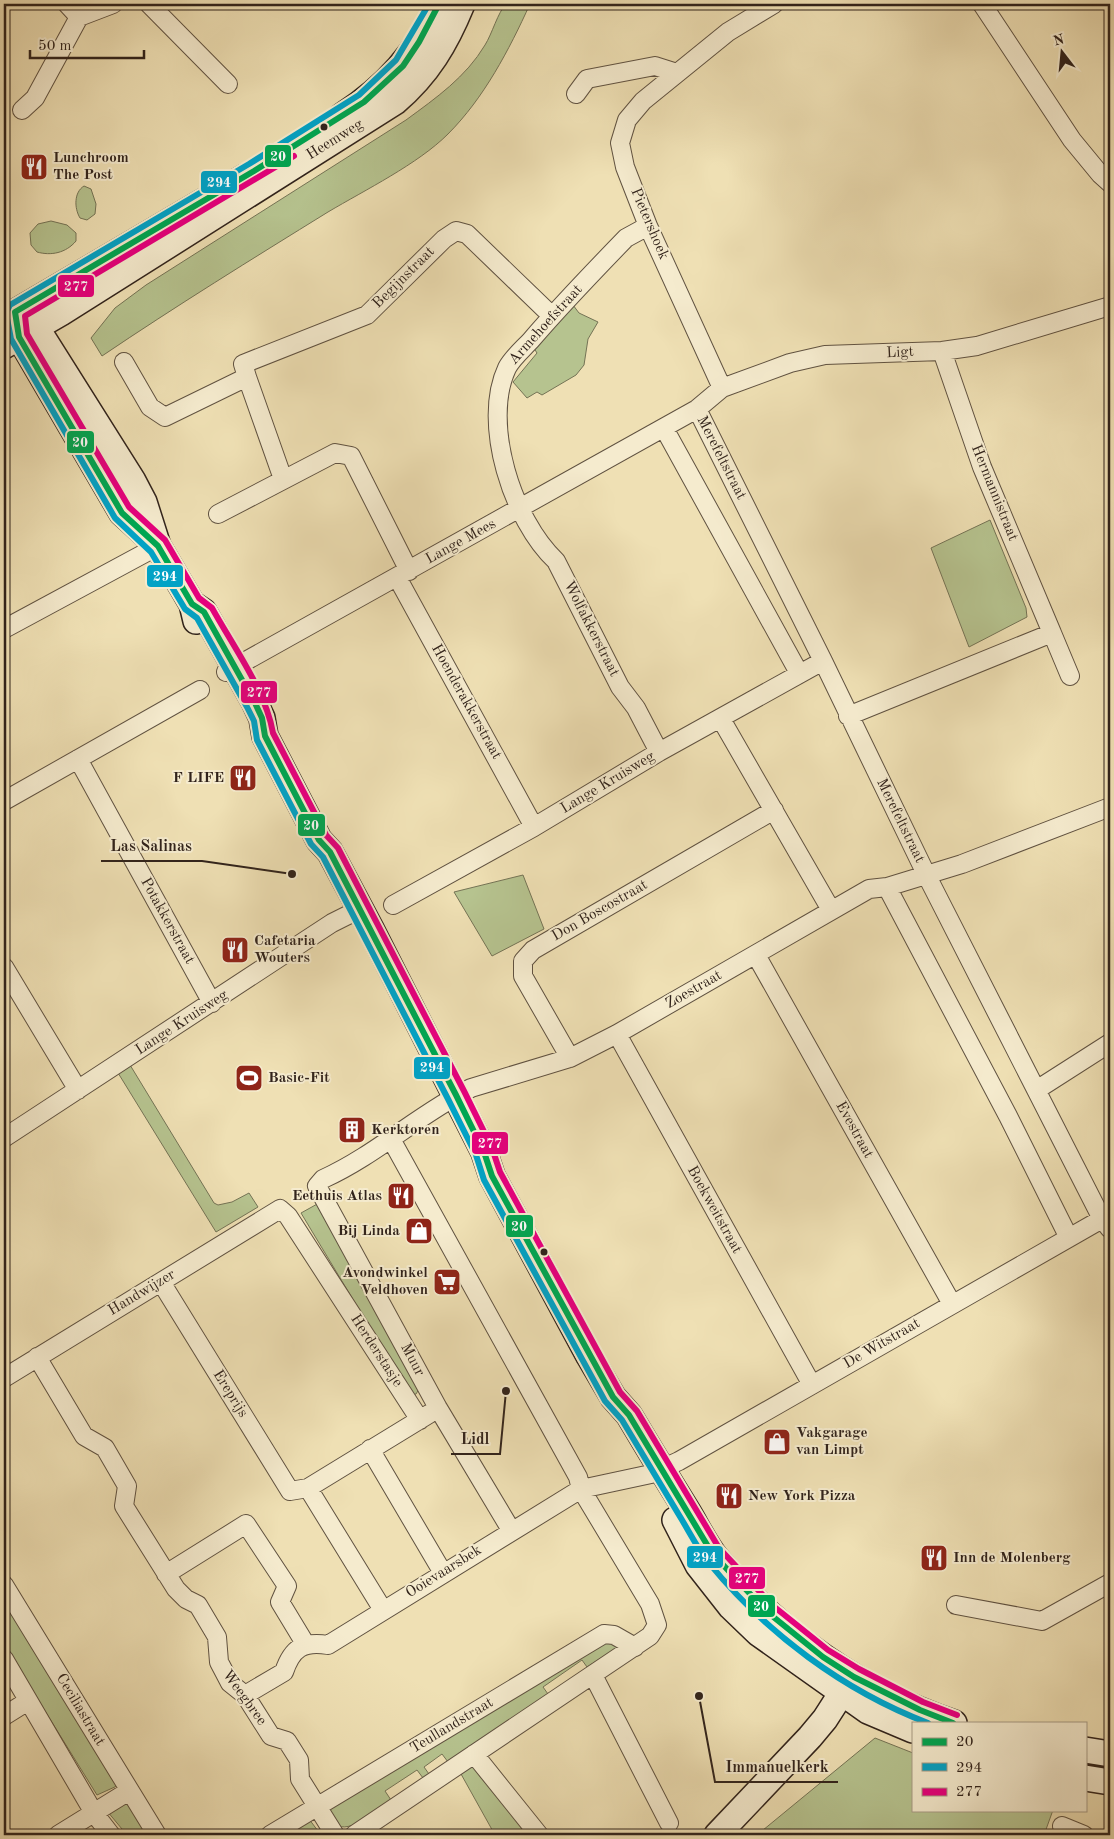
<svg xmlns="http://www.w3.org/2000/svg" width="1114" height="1839" viewBox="0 0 1114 1839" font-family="'Old Standard TT',serif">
<rect width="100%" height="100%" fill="#efe0b4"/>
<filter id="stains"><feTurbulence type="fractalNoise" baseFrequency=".004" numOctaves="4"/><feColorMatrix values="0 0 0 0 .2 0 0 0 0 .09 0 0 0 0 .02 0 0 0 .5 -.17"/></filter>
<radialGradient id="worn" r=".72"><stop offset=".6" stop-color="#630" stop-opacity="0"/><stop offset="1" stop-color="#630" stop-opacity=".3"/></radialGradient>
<path fill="#b6c38f" stroke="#747355" d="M506,4H530C509,50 484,98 448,134C418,164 365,190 328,212C252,259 176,306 102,356L91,338L115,308L146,285L406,120C436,98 466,77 485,45C492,34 498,12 506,4Z
M84,186L91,189L96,204L95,214L87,220L80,218C74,208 74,192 84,186Z
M51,221L67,225L76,233V241C66,253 51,256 37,252L31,245L30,233L38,224Z
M573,305L579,313L598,322L588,339L584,365L576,375L542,395L537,392L527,398L513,382L537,353L530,342Z
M990,520L1026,608L1027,617L969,647L931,548Z
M523,875L544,929L492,956L454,892Z
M127,1060L214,1203L218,1205L232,1202L249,1193L258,1207L216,1232L115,1068Z
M319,1203L419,1389L416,1394L413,1395L408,1391L301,1213Z
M4,1599L117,1786L97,1795L4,1645Z
M607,1637L617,1648L587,1667L582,1660L543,1687L548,1694L448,1762L442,1754L424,1767L429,1774L423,1778L417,1770L385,1791L391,1800C380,1808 348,1836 336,1824C331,1819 328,1809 325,1803Z
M875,1738L913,1753V1810H1053L1044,1835H757Z
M475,1764L534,1835H495L461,1774Z
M128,1800L150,1835H127L107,1811Z
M309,1819L321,1835H279Z"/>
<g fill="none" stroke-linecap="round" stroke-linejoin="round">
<defs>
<path id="street" d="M149,4L228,84
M982,4L1072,140L1100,174L1110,183
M79,17L113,4
M576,94L587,79L655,66L677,73
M22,110L35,98L79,17L67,4
M648,226L626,238C594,271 562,304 532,339C524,348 512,358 507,368C481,423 513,521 556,561L620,687L636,708L659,752
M124,362L150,407L165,417L247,377L243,364L367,315L444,239L456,231L467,234L552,316
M247,377L283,479
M722,388L648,226L625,167L620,143L627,120L643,101L728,32L774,4
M697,409L823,661L927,876L1102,1219L1110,1229
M664,428L799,673
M218,514L335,453L351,456L409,571
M397,577L534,827
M4,629L158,546
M1052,633L1070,676
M226,672L697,409L722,388L790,363L825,355L942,351L977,346L1110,306
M848,716L1052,633L982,467L942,351
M721,719L831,910
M78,759L212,1003
M4,801L200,690
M887,887L1008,1116L1069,1238
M393,905L534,827L659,752L823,661
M756,955L952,1304
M4,967L78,1090
M617,1034L812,1385
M570,1058L523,976V961L533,950L774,810
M1038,1089L1110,1043
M4,1138L332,923L360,909
M161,1282L290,1491L308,1488L429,1414
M37,1357L84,1436L105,1448L127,1486L124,1506L176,1589L186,1599L198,1605L217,1637L219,1662L230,1683L245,1695L271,1736L287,1741L299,1760L300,1779L335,1835
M4,1378L280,1209L288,1216L420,1420
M370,1449L443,1573
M308,1488L383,1610
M511,1530L438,1408L317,1186L323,1179C376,1155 419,1114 471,1088L570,1058L617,1034L869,889L887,887L962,864L1110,807
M166,1574L246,1524L287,1586L280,1602L306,1645
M4,1585L157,1835
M956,1605L1042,1621L1110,1583
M4,1659L94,1813L111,1835
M593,1675L669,1823
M245,1695L284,1672C292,1648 303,1641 328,1645L581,1489L651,1474L679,1461L1102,1219
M4,1716L28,1701
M474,1754L539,1835
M1062,1826L1084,1835
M58,1835L129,1791
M270,1835L604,1634L614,1635L635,1647
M354,1835L650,1636L657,1625L650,1604L581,1489L578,1477L391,1139"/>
<path id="secondary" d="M342,116C387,87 417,53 439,4
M23,318L36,327L133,481L144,502L158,546L192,604L196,621
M4,319L245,177
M16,320L19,337L122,513L156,544
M4,346L61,313L395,102C428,74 446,43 462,4
M192,604L204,612L255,703L262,718L265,736L319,840L330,852L371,929L484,1152L492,1176L589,1356L613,1397L629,1415C648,1447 668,1480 688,1512C697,1527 705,1544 716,1558C778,1633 861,1692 954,1723
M675,1520L698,1565L731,1607L758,1633L868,1711L913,1730
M1085,1750L1110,1754
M1085,1778L1110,1782
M717,1835L810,1737L825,1719L850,1680"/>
</defs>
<use href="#street" stroke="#605241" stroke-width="20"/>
<use href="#secondary" stroke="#31231b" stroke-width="28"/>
<use href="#street" stroke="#f5ebce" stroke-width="18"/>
<use href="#secondary" stroke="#f5ebce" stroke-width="25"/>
<defs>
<path id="bus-1" d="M439,4L419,42L403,66L364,102L254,171L15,312L19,337L122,513L158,546L192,604L204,612L255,703L262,718L265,736L319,840L330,852L456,1095L484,1152L492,1176L613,1397L629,1415L712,1553L766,1611L823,1657L854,1677L920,1710L953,1723"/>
<path id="bus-2" d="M429,4L396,60L359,95L249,164L10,305L6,313L11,339L115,518L151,552L185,609L197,618L247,707L254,721L257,740L311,844L323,857L448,1099L476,1155L484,1180L605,1401L622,1420C641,1452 660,1483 679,1515C689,1531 697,1548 709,1563C766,1633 844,1691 928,1723"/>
<path id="bus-3" d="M294,156L25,316L27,334L129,507L165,540L199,598L212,608C233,646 266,691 273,733L326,835L338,848L464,1091L492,1148L500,1172L620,1392L637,1411L719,1548L772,1605L828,1650L859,1669L923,1702L957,1715"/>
</defs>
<use href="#bus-1" stroke="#f5ebce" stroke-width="10"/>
<use href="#bus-2" stroke="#f5ebce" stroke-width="10"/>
<use href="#bus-3" stroke="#f5ebce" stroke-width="10"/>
<use href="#bus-1" stroke="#00a651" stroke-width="6"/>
<use href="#bus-2" stroke="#02a2c5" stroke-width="6"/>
<use href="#bus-3" stroke="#e5007d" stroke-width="6"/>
</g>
<defs>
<symbol id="restaurant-square" viewBox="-11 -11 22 22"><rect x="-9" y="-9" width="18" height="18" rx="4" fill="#8f2418" stroke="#f5ebce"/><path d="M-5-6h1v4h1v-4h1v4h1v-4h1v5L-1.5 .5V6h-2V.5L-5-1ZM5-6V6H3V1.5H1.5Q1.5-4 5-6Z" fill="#fff"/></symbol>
<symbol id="stadium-square" viewBox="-11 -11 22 22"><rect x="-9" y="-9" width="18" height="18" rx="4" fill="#8f2418" stroke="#f5ebce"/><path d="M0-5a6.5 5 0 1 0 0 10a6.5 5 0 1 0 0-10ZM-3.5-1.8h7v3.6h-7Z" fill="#fff"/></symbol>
<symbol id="building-square" viewBox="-11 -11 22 22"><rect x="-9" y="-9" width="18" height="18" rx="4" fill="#8f2418" stroke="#f5ebce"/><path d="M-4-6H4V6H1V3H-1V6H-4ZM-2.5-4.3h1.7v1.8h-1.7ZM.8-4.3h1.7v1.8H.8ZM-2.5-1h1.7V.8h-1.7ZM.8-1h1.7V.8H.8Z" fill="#fff"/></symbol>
<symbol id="shop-square" viewBox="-11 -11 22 22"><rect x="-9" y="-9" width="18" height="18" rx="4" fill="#8f2418" stroke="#f5ebce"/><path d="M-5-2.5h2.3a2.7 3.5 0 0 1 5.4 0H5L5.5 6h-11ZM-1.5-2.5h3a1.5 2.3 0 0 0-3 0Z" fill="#fff"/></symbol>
<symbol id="supermarket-square" viewBox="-11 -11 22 22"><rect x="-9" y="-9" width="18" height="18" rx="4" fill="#8f2418" stroke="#f5ebce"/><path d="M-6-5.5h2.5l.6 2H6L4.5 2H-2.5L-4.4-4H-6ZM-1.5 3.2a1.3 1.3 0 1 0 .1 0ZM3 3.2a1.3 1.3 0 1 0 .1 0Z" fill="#fff"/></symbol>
</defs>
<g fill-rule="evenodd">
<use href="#restaurant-square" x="18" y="151" width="32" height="32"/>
<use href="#restaurant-square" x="227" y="762" width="32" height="32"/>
<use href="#restaurant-square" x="219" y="934" width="32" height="32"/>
<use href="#stadium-square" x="233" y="1062" width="32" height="32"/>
<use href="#building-square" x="336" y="1114" width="32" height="32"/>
<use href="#restaurant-square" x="385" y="1180" width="32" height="32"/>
<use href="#shop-square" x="403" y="1215" width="32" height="32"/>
<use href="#supermarket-square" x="431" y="1266" width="32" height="32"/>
<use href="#shop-square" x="761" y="1426" width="32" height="32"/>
<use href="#restaurant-square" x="713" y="1480" width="32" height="32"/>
<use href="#restaurant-square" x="918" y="1542" width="32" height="32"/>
</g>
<g fill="#31231b" stroke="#f5ebce" stroke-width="2">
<circle cx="324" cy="127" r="4.5"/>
<circle cx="544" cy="1252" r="4.5"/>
</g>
<g text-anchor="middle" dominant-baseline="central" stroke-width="4" stroke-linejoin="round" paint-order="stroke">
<g font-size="15" fill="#31231b" stroke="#f5ebce">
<text transform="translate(335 140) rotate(-32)">Heemweg</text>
<text transform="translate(649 224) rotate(67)">Pietershoek</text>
<text transform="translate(404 278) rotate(-45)">Begijnstraat</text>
<text transform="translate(546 325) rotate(-48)">Armehoefstraat</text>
<text transform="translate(900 353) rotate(-3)">Ligt</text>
<text transform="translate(721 458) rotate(63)">Merefeltstraat</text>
<text transform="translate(994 493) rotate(68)">Hermannistraat</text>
<text transform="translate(461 542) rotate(-29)">Lange Mees</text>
<text transform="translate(591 629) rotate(63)">Wolfakkerstraat</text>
<text transform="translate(466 702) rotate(61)">Hoenderakkerstraat</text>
<text transform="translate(608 783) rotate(-31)">Lange Kruisweg</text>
<text transform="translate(900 821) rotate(64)">Merefeltstraat</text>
<text transform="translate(600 911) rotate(-30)">Don Boscostraat</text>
<text transform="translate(167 921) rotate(61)">Potakkerstraat</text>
<text transform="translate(694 990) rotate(-30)">Zoestraat</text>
<text transform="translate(182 1023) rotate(-33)">Lange Kruisweg</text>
<text transform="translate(854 1130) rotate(61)">Evestraat</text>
<text transform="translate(714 1210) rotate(61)">Boekweitstraat</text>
<text transform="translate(142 1293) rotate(-31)">Handwijzer</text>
<text transform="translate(882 1344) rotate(-30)">De Witstraat</text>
<text transform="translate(376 1351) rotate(57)">Herderstasje</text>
<text transform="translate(412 1360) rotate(62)">Muur</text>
<text transform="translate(230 1394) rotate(58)">Ereprijs</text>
<text transform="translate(444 1572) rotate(-32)">Ooievaarsbek</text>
<text transform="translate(244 1698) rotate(54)">Weegbree</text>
<text transform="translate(80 1710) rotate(59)">Ceciliastraat</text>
<text transform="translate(452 1726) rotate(-31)">Teullandstraat</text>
</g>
<g font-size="15" font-weight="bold" fill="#31231b" stroke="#f5ebce" text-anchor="start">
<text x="53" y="158">Lunchroom<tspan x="53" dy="17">The Post</tspan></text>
<text x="224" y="778" text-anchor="end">F LIFE</text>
<text x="254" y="941">Cafetaria<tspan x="254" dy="17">Wouters</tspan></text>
<text x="268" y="1078">Basic-Fit</text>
<text x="371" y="1130">Kerktoren</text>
<text x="382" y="1196" text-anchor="end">Eethuis Atlas</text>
<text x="400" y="1231" text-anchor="end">Bij Linda</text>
<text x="428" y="1273" text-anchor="end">Avondwinkel<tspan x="428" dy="17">Veldhoven</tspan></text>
<text x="796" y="1433">Vakgarage<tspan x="796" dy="17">van Limpt</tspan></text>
<text x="748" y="1496">New York Pizza</text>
<text x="953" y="1558">Inn de Molenberg</text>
</g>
</g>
<path fill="none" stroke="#31231b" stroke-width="2" d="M292 874L202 861H101M506 1391L500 1454H451M699 1696L715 1782H838"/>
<g fill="#31231b" stroke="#f5ebce" stroke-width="2">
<circle cx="292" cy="874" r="5"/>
<circle cx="506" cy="1391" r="5"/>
<circle cx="699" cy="1696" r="5"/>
</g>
<g font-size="16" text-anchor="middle" font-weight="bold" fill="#31231b" stroke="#f5ebce" stroke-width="4" stroke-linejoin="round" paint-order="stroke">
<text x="151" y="851">Las Salinas</text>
<text x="475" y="1444">Lidl</text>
<text x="777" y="1772">Immanuelkerk</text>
</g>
<g stroke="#f5ebce" stroke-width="2">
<rect x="264" y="144" width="28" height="24" rx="5" fill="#00a651"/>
<rect x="200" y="170" width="38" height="24" rx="5" fill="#02a2c5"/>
<rect x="57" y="274" width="38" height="24" rx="5" fill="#e5007d"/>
<rect x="66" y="430" width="29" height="24" rx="5" fill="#00a651"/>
<rect x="146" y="564" width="38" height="24" rx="5" fill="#02a2c5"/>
<rect x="240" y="680" width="38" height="24" rx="5" fill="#e5007d"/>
<rect x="297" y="813" width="29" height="24" rx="5" fill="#00a651"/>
<rect x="413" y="1056" width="38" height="24" rx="5" fill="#02a2c5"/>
<rect x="471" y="1131" width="38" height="24" rx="5" fill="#e5007d"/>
<rect x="505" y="1214" width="29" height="24" rx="5" fill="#00a651"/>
<rect x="686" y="1545" width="38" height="24" rx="5" fill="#02a2c5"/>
<rect x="728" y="1566" width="38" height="24" rx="5" fill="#e5007d"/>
<rect x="747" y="1594" width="29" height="24" rx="5" fill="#00a651"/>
</g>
<g font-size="14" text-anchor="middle" font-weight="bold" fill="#fff">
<text x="278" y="161">20</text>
<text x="219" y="187">294</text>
<text x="76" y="291">277</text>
<text x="80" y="447">20</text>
<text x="165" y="581">294</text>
<text x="259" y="697">277</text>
<text x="311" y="830">20</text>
<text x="432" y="1072">294</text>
<text x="490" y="1148">277</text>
<text x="519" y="1231">20</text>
<text x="705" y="1562">294</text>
<text x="747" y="1583">277</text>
<text x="761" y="1611">20</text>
</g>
<rect width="1114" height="1839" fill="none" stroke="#efe0b4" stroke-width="20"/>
<rect x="5" y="5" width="1104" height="1829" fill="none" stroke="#31231b" stroke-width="2.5"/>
<rect x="10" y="10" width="1094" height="1819" fill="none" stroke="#31231b"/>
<rect x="912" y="1722" width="175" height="90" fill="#f5ebce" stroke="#a79b86"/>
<rect x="922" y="1738" width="25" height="8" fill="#00a651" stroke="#a79b86"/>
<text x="956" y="1746" font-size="15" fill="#31231b">20</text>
<rect x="922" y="1763" width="25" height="8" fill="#02a2c5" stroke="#a79b86"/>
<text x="956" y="1772" font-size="15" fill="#31231b">294</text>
<rect x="922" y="1788" width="25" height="8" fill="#e5007d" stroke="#a79b86"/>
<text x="956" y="1796" font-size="15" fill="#31231b">277</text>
<g transform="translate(1062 52) rotate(344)" stroke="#f5ebce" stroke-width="4" paint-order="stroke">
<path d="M0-4L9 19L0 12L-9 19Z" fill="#31231b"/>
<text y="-8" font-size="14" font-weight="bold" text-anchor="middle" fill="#31231b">N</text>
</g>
<path d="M30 50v8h114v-8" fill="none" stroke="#31231b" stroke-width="2.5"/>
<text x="38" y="50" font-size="15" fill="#31231b" stroke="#f5ebce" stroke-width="4" paint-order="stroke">50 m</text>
<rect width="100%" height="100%" filter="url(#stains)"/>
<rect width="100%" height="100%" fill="url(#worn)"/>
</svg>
